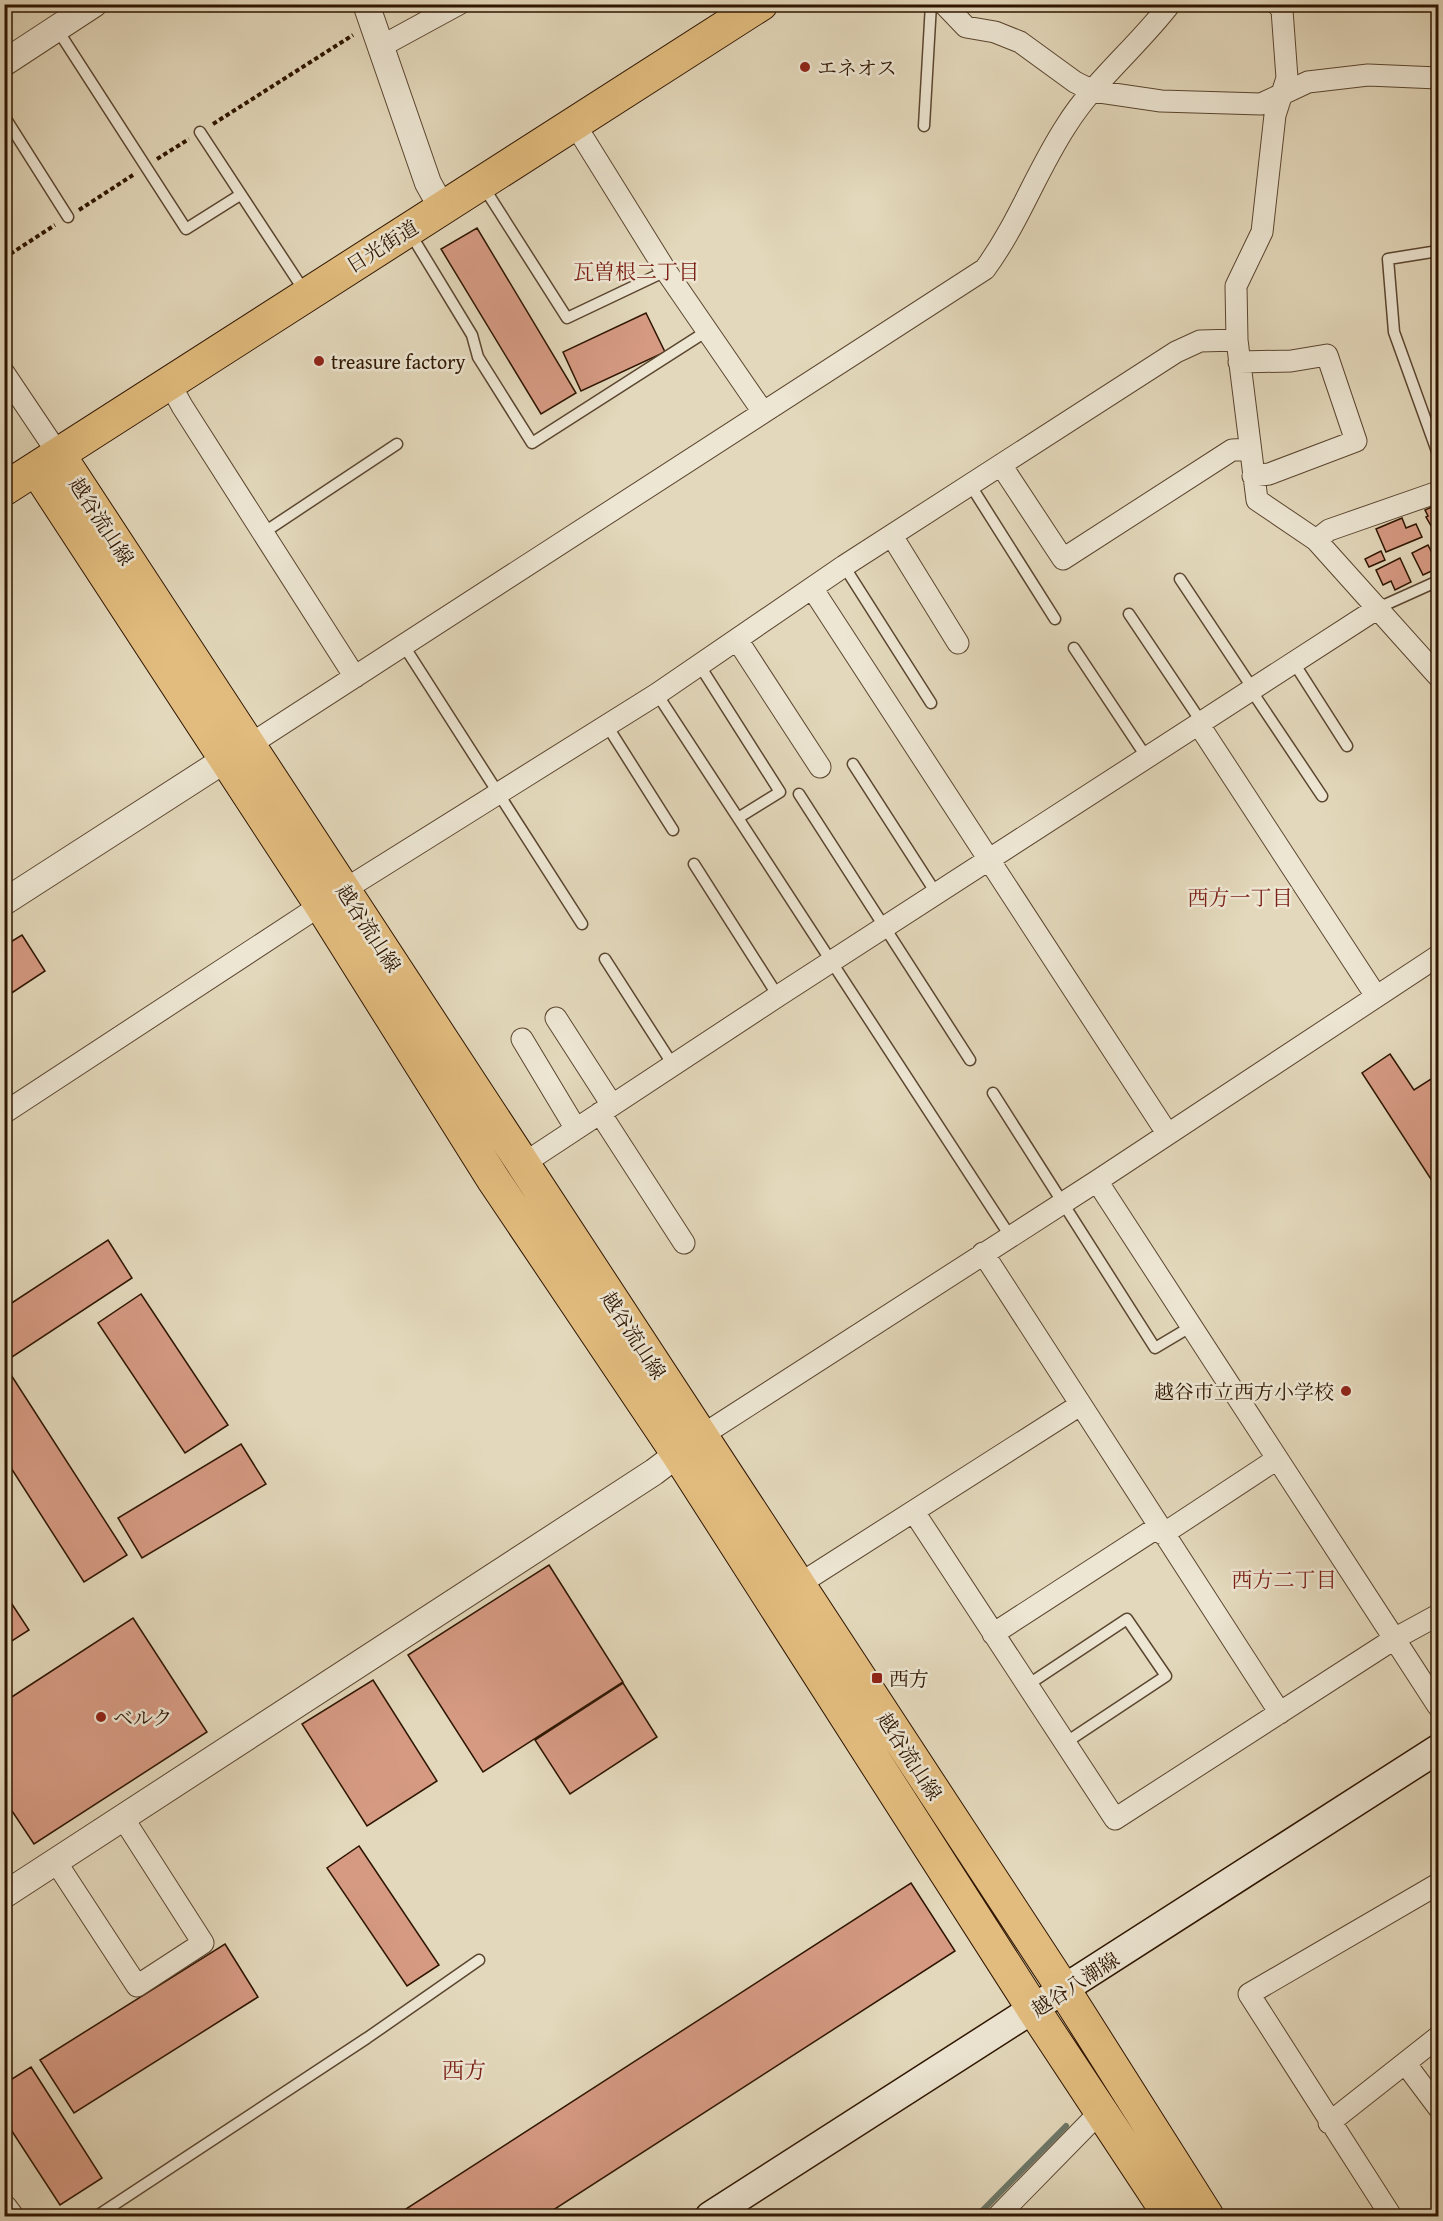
<svg xmlns="http://www.w3.org/2000/svg" width="1443" height="2221" viewBox="0 0 1443 2221" font-family="'Gentium Book Plus','Noto Serif JP',serif">
<rect width="100%" height="100%" fill="#e3d8bb"/>
<filter id="stains"><feTurbulence type="fractalNoise" baseFrequency=".00333" numOctaves="4"/><feColorMatrix values="0 0 0 0 .2 0 0 0 0 .09 0 0 0 0 .02 0 0 0 .5 -.17"/></filter>
<radialGradient id="worn" r=".72"><stop offset=".6" stop-color="#630" stop-opacity="0"/><stop offset="1" stop-color="#630" stop-opacity=".3"/></radialGradient>
<g fill="none" stroke-linecap="round" stroke-linejoin="round">
<path stroke="#6c7868" stroke-width="6" d="M977,2216L1066,2126"/>
</g>
<path fill="#d69a83" stroke="#2e1501" stroke-width="1.5" d="M477,228L576,393L541,414L441,249Z
M646,313L665,352L581,391L563,352Z
M1438,504V538L1426,517L1428,516L1425,510Z
M1402,518L1406,528L1416,524L1422,537L1386,552L1376,529Z
M1428,545L1432,553L1436,551L1438,556V568L1423,575L1412,553Z
M1381,551L1385,560L1369,567L1365,559Z
M1400,558L1411,582L1395,590L1391,581L1383,585L1376,570Z
M22,935L45,971L4,998V946Z
M1390,1054L1414,1090L1431,1079L1435,1086L1438,1084V1190L1362,1073Z
M108,1240L132,1278L12,1357L4,1347V1308Z
M141,1294L228,1425L185,1453L98,1323Z
M4,1364L127,1555L84,1582L4,1457Z
M241,1444L266,1484L142,1558L118,1518Z
M549,1565L623,1682L483,1772L408,1655Z
M4,1592L29,1630L4,1646Z
M133,1618L207,1732L34,1844L4,1799V1702Z
M373,1680L437,1781L367,1826L302,1724Z
M623,1683L657,1737L570,1794L535,1740Z
M359,1846L439,1965L407,1986L327,1868Z
M911,1883L955,1951L544,2216H395Z
M225,1944L258,1997L74,2113L40,2060Z
M31,2067L102,2178L60,2205L4,2119V2084Z"/>
<g fill="none" stroke-linecap="round" stroke-linejoin="round">
<defs>
<path id="service" d="M57,29L186,229L240,195
M4,116L68,217
M924,126L931,4
M200,132L305,292
M483,186L567,318L666,271
M410,233L472,335L478,357L532,443L707,331
M1438,251L1388,259L1394,332L1438,454
M971,486L1055,619
M263,533L397,444
M844,566L931,703
M1180,579L1253,689
M1378,608L1438,581
M1129,614L1202,723
M404,646L582,924
M1074,648L1147,758
M1294,663L1347,746
M1251,690L1322,796
M657,694L738,818L780,792L700,666
M606,724L673,830
M853,764L936,893
M799,794L970,1060
M738,818L1010,1236
M694,864L778,996
M605,959L673,1065
M993,1093L1155,1348L1192,1326
M1026,1686L1127,1619L1166,1676L1065,1743
M97,2216L367,2038L479,1960"/>
<path id="minor" d="M944,4L966,27L995,32L1020,42L1075,82L1093,91L1161,101L1261,104L1308,82L1368,75L1438,78
M1277,4L1282,10L1287,78L1275,115L1262,232L1236,286L1237,340L1257,500L1316,540L1438,676
M380,47L459,4
M574,123L666,271L763,412
M1239,362L1291,361L1327,355L1356,441L1269,474L1253,476
M4,373L59,455
M169,382L182,406L355,677
M1001,465L1063,559L1232,450L1250,449
M892,536L958,643
M1316,540L1329,530L1438,492
M812,588L1167,1133
M738,641L820,767
M1199,725L1376,996
M240,751L985,269C1018,224 1036,172 1066,126C1094,81 1138,46 1170,4
M344,890L657,694L844,566L1176,352L1200,341L1237,340
M556,1018L612,1105
M522,1039L576,1129
M4,1113L321,905
M600,1113L684,1243
M523,1164L778,996L1378,608
M1097,1181L1438,1706
M983,1253L1280,1713
M701,1436L1097,1181L1438,956
M914,1512L1115,1819L1394,1639L1438,1615
M1163,1534L1277,1459
M798,1585L1080,1405
M993,1634L1158,1527
M56,1862L137,1986L203,1943L123,1818
M1405,2063L1438,2107
M1329,2123L1438,2037
M998,2216L1101,2111
M1391,2216L1249,1994L1438,1884"/>
<path id="tertiary" d="M366,4L428,183L442,208
M4,63L94,4
M4,902L226,759
M4,1895L654,1472L691,1444
M4,2208L10,2216"/>
<path id="secondary" d="M710,2216L1438,1749"/>
<path id="primary" d="M59,455L1064,1990L1207,2216
M36,469L321,905L493,1179L678,1454L1034,2010L1170,2216
M4,489L761,4"/>
</defs>
<use href="#service" stroke="#5b4630" stroke-width="13"/>
<use href="#minor" stroke="#5b4630" stroke-width="23"/>
<use href="#tertiary" stroke="#5b4630" stroke-width="28"/>
<use href="#secondary" stroke="#2e1501" stroke-width="31"/>
<use href="#primary" stroke="#2e1501" stroke-width="35"/>
<path stroke="#2e1501" stroke-width="4" stroke-dasharray="4.5 3" stroke-linecap="butt" d="M213,124L353,35
M157,159L189,139
M79,210L133,175
M4,258L55,225"/>
<use href="#service" stroke="#ede6d3" stroke-width="10"/>
<use href="#minor" stroke="#ede6d3" stroke-width="21"/>
<use href="#tertiary" stroke="#ede6d3" stroke-width="26"/>
<use href="#secondary" stroke="#ede6d3" stroke-width="28"/>
<use href="#primary" stroke="#e2bc7e" stroke-width="33"/>
</g>
<g fill="#8f2418" stroke="#ede6d3" stroke-width="2">
<circle cx="805" cy="67" r="6"/>
<circle cx="319" cy="361" r="6"/>
<circle cx="1346" cy="1391" r="6"/>
<rect x="871" y="1672" width="12" height="12" rx="3"/>
<circle cx="101" cy="1717" r="6"/>
</g>
<g text-anchor="middle" dominant-baseline="central" stroke-width="5" stroke-linejoin="round" paint-order="stroke">
<g font-size="20" fill="#2e1501" stroke="#ede6d3" text-anchor="start">
<text x="817" y="67">エネオス</text>
<text x="331" y="361">treasure factory</text>
<text x="1334" y="1391" text-anchor="end">越谷市立西方小学校</text>
<text x="889" y="1678">西方</text>
<text x="113" y="1717">ベルク</text>
</g>
<g font-size="20" fill="#2e1501" stroke="#ede6d3">
<text transform="translate(382 246) rotate(-32)">日光街道</text>
<text transform="translate(102 521) rotate(57)">越谷流山線</text>
<text transform="translate(369 928) rotate(57)">越谷流山線</text>
<text transform="translate(634 1335) rotate(57)">越谷流山線</text>
<text transform="translate(910 1756) rotate(57)">越谷流山線</text>
<text transform="translate(1075 1984) rotate(-33)">越谷八潮線</text>
</g>
<g font-size="21" fill="#7a1f14" stroke="#ede6d3">
<text x="636" y="271">瓦曽根二丁目</text>
<text x="1240" y="897">西方一丁目</text>
<text x="1284" y="1579">西方二丁目</text>
</g>
<g font-size="22" fill="#7a1f14" stroke="#ede6d3">
<text x="464" y="2070">西方</text>
</g>
</g>
<rect width="1443" height="2221" fill="none" stroke="#e3d8bb" stroke-width="24"/>
<rect x="6" y="6" width="1431" height="2209" fill="none" stroke="#2e1501" stroke-width="3"/>
<rect x="12" y="12" width="1419" height="2197" fill="none" stroke="#2e1501" stroke-width="1.5"/>
<rect width="100%" height="100%" filter="url(#stains)"/>
<rect width="100%" height="100%" fill="url(#worn)"/>
</svg>
